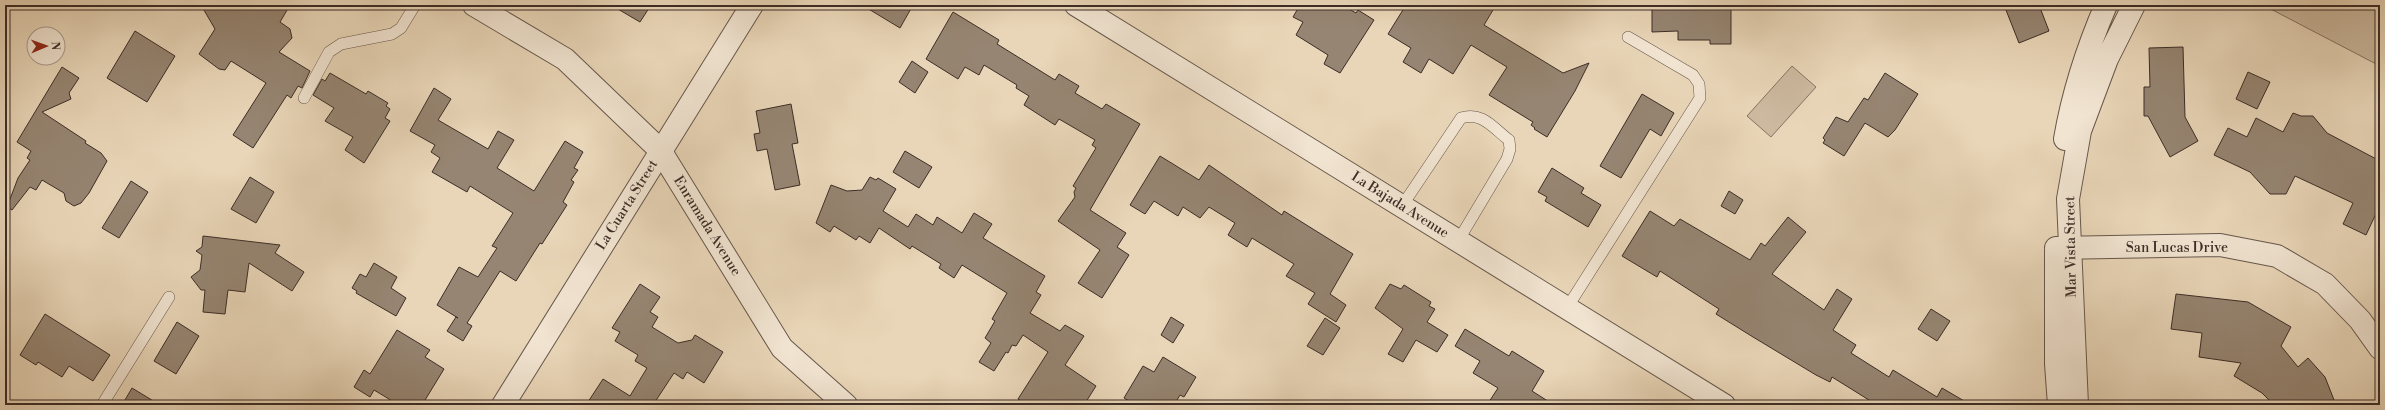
<svg xmlns="http://www.w3.org/2000/svg" width="2385" height="410" viewBox="0 0 2385 410" font-family="'Libre Bodoni',serif">
<rect width="100%" height="100%" fill="#e9d6b8"/>
<filter id="stains"><feTurbulence type="fractalNoise" baseFrequency=".005" numOctaves="4"/><feColorMatrix values="0 0 0 0 .2 0 0 0 0 .09 0 0 0 0 .02 0 0 0 .5 -.17"/></filter>
<radialGradient id="worn" r=".72"><stop offset=".6" stop-color="#630" stop-opacity="0"/><stop offset="1" stop-color="#630" stop-opacity=".3"/></radialGradient>
<path fill="#ccb99f" stroke="#847363" d="M2263,5H2380V66Z
M1792,66L1816,87L1771,137L1747,116Z"/>
<path fill="#968572" stroke="#3c2d27" d="M201,5H290L280,22L290,29L292,38L279,52L310,71L302,88L298,86L291,98L287,95L253,148L233,135L266,83L231,61L225,70L219,69L199,54L215,29Z
M611,5H651L640,22Z
M862,5H913L900,28Z
M1300,5H1342L1356,13L1358,10L1374,20L1340,73L1324,64L1328,55L1296,35L1303,22L1293,17Z
M1406,5H1496L1484,25L1563,73L1589,63L1575,91L1547,137L1534,129L1535,128L1531,125L1533,122L1489,95L1507,67L1471,45L1453,74L1429,59L1421,73L1403,62L1411,48L1388,34Z
M1705,5H1731V44H1710V40H1678V31L1652,32V6Z
M2004,5H2039L2049,31L2019,43Z
M953,12L999,40L997,44L1055,80L1059,74L1079,86L1075,93L1102,109L1106,104L1140,124L1090,210L1126,233L1117,247L1129,255L1102,298L1078,283L1100,250L1058,221L1075,197L1074,192L1076,188L1073,186L1096,148L1092,145L1095,140L1059,119L1055,125L1024,105L1029,96L1016,88L1017,85L984,65L979,75L965,67L958,79L926,59Z
M135,31L175,56L147,102L107,78Z
M2183,47L2185,117L2198,141L2170,157L2148,116H2144V87H2150L2149,48Z
M912,61L928,72L915,93L899,82Z
M62,67L79,78L69,93L71,99L42,112L86,141L85,143L101,153L107,161L89,193L81,203L74,206L66,201L64,193L42,180L36,190L30,187L12,210L7,207L18,178L30,160L27,158L31,151L17,142Z
M2248,72L2270,82L2257,109L2236,99Z
M330,73L366,94L368,91L388,103L386,106L390,109L385,118L390,121L364,163L345,150L353,137L325,121L334,108L313,95L322,79L325,81Z
M1885,73L1918,94L1895,130L1888,137L1865,123L1844,156L1823,143L1825,140L1823,138L1836,117L1848,122L1864,98L1868,100Z
M434,88L451,99L438,120L488,149L498,131L514,140L497,168L534,191L565,141L583,152L574,168L578,170L571,180L574,182L563,202L567,205L542,244L540,243L516,281L500,271L467,323L472,326L463,341L447,331L456,317L458,318L437,305L459,267L478,277L497,248L492,246L513,213L470,186L467,192L432,172L440,158L431,152L435,145L410,131Z
M1642,94L1674,113L1661,136L1650,129L1621,178L1600,166Z
M791,104L798,143L792,144L800,185L775,190L767,149L757,151L754,134L760,133L756,111Z
M2293,113L2301,116H2313L2327,133L2380,161V205L2366,235L2343,224L2353,203L2295,176L2286,194H2270L2250,172L2214,155L2228,128L2247,137L2256,118L2283,132Z
M905,151L932,167L919,188L893,172Z
M1160,156L1199,180L1209,165L1282,215L1284,211L1353,254L1330,294L1346,305L1336,322L1308,304L1315,293L1286,276L1294,264L1252,238L1247,247L1228,235L1235,223L1209,207L1200,218L1183,207L1178,216L1154,201L1145,214L1130,205Z
M1552,168L1584,188L1581,193L1601,205L1588,227L1545,201L1547,197L1538,192Z
M250,177L274,192L256,223L231,209Z
M870,177L876,180L878,178L896,189L883,211L908,227L916,214L933,225L937,217L962,233L974,213L992,224L983,238L1045,276L1036,292L1041,295L1030,313L1060,331L1065,325L1084,336L1065,365L1096,386L1084,405H1027L1018,399L1048,352L1023,335L1016,346L1012,345L1008,353L1006,352L994,371L979,362L991,343L985,338L995,321L992,319L1007,293L962,265L954,278L939,268L941,264L912,246L910,249L879,228L870,243L859,236L856,240L834,226L830,232L816,223L831,185L847,191L862,190Z
M131,181L148,192L119,238L102,228Z
M1729,191L1743,200L1735,214L1721,206Z
M1650,211L1674,226L1680,219L1750,260L1761,243L1765,246L1788,217L1806,232L1772,274L1824,310L1837,289L1852,299L1833,330L1856,345L1851,353L1889,377L1893,370L1937,397L1942,388L1971,405H1877L1832,377L1830,382L1816,375L1753,337L1716,314L1719,309L1660,271L1657,277L1622,256Z
M203,236L280,245L275,253L304,272L292,291L249,263L245,292L228,290L225,314L203,312L205,290H201L191,277L200,270L202,255L196,251L202,247Z
M374,263L397,277L391,288L406,298L396,316L356,293L357,291L352,288L360,274L366,277Z
M640,284L660,297L650,312L658,317L652,327L678,343L692,340L695,335L723,352L704,383L687,372L683,379L674,373L653,405H586L603,379L630,396L647,368L635,361L638,355L615,341L620,332L612,328Z
M1390,284L1401,289L1404,285L1431,302L1429,306L1435,309L1427,322L1448,335L1437,352L1416,340L1403,362L1388,354L1403,329L1375,308Z
M2176,294L2248,302L2291,327L2281,346L2298,367L2308,358L2325,377L2336,405H2274L2262,393L2234,376L2241,363L2199,357L2202,333L2171,329Z
M1931,309L1950,321L1937,341L1918,329Z
M45,314L110,355L93,381L69,366L62,377L38,362L36,365L20,355Z
M1171,317L1184,325L1173,343L1161,335Z
M1325,318L1340,328L1323,355L1307,346Z
M177,322L199,336L176,374L154,361Z
M1465,329L1509,356L1512,351L1544,371L1532,391L1554,405H1487L1498,388L1473,373L1480,361L1455,346Z
M397,330L430,350L425,357L444,369L422,405H399L374,390L370,397L354,387L364,370L370,374Z
M1163,357L1196,377L1184,397L1180,395L1174,405H1136L1124,398L1143,366L1154,372Z
M132,388L160,405H122Z"/>
<g fill="none" stroke-linecap="round" stroke-linejoin="round">
<defs>
<path id="service" d="M304,98L329,52L341,44L392,34L401,28L415,5
M1402,206L1461,118C1482,111 1493,128 1509,140L1510,149L1507,159L1458,241
M1567,308L1700,98L1699,84L1693,75L1628,37
M102,405L169,297"/>
<path id="minor" d="M474,5L565,59L660,150L782,348L846,405
M1076,5L1724,405
M2056,248L2220,245L2277,256L2325,284L2360,320L2380,348"/>
<path id="tertiary" d="M2065,139C2073,92 2087,49 2106,5
M2056,253V364L2059,405
M503,405L752,5
M2077,405L2068,199L2080,131L2107,59L2134,5"/>
</defs>
<use href="#service" stroke="#67574b" stroke-width="12"/>
<use href="#minor" stroke="#67574b" stroke-width="24"/>
<use href="#tertiary" stroke="#67574b" stroke-width="24"/>
<use href="#service" stroke="#f1e4d1" stroke-width="11"/>
<use href="#minor" stroke="#f1e4d1" stroke-width="22"/>
<use href="#tertiary" stroke="#f1e4d1" stroke-width="22"/>
</g>
<g text-anchor="middle" dominant-baseline="central" stroke-width="3.5" stroke-linejoin="round" paint-order="stroke">
<g font-size="14" fill="#3c2d27" stroke="#f1e4d1">
<text transform="translate(627 205) rotate(-58)">La Cuarta Street</text>
<text transform="translate(1400 205) rotate(32)">La Bajada Avenue</text>
<text transform="translate(707 226) rotate(58)">Enramada Avenue</text>
<text transform="translate(2071 247) rotate(-91)">Mar Vista Street</text>
<text x="2177" y="248">San Lucas Drive</text>
</g>
</g>
<rect width="2385" height="410" fill="none" stroke="#e9d6b8" stroke-width="20"/>
<rect x="6" y="6" width="2373" height="398" fill="none" stroke="#3c2d27" stroke-width="2"/>
<rect x="10" y="10" width="2365" height="390" fill="none" stroke="#3c2d27"/>
<g transform="translate(46 46) rotate(88)"><circle r="19" fill="#f1e4d1" stroke="#a99b8d"/>
<path d="M0-3L7 15L0 10L-7 15Z" fill="#8f2418"/>
<text y="-6" font-size="11" font-weight="bold" text-anchor="middle" fill="#3c2d27">N</text>
</g>
<rect width="100%" height="100%" filter="url(#stains)"/>
<rect width="100%" height="100%" fill="url(#worn)"/>
</svg>
